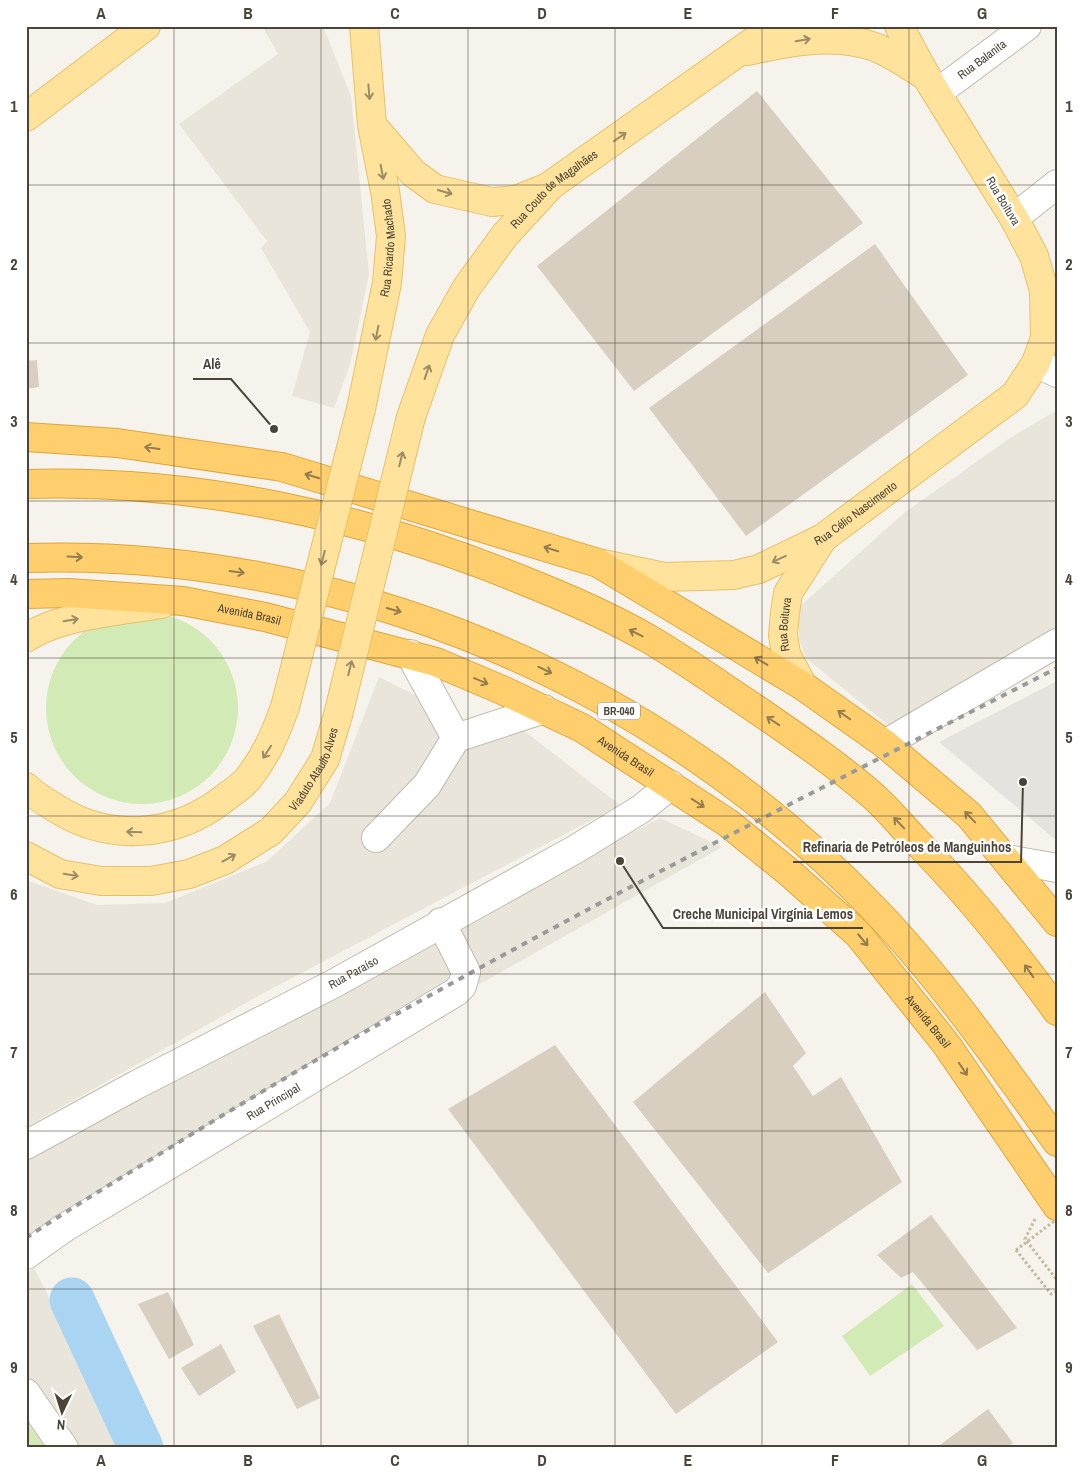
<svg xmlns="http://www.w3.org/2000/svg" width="1083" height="1474" viewBox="0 0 1083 1474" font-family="'Archivo Narrow',sans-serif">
<rect width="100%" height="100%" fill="#f6f3ec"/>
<path fill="#eae5da" d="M262,26H323L351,96L369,274L350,365L334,408L292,396L310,332L261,248L267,241L179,124L278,54Z
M1057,410V652L899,734L807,659L799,640V607L904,513L1010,438Z
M379,677L421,698L448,756L523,730L620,805L260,995L26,1127V988L29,987L26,983V880L97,905L165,903L266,862L330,803Z
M660,818L722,847L489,979L244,1106L78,1202L26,1236V1148Z
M34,1268L127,1448H26V1274Z"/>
<path fill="#e6e2dd" d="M1057,681V841L939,742Z"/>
<path fill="#d2eab5" d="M46 708a96 96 0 1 1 192 0a96 96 0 1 1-192 0Z
M912,1284L944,1326L870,1376L842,1336Z
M26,1421L45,1448H26Z"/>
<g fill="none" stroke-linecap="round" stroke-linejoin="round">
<path stroke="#a9d4f2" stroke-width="45" d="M72,1300L141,1448"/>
</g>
<path fill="#d8cfc1" d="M757,91L863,223L634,391L537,266Z
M875,244L968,375L746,536L649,408Z
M37,360L39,387L26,389V361Z
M765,992L806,1053L793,1066L813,1096L841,1077L902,1182L768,1273L633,1102Z
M555,1045L778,1342L676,1414L448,1109Z
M931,1215L1017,1328L977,1350L913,1272L901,1278L877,1255Z
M168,1292L194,1345L169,1359L138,1304Z
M279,1314L320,1398L297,1409L253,1326Z
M221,1344L236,1372L199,1396L181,1368Z
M988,1409L1013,1443L1006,1448H936Z"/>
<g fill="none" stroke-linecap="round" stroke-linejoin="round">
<defs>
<g id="minor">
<path id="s1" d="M937,93L1027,26"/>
<path d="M1014,218L1057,184"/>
<path d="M1036,363L1057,373"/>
<path d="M410,654L456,738L544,709"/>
<path d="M885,744L1057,643"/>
<path d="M376,838L427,785L456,738"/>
<path d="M1007,859L1057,868"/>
<path id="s2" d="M26,1145L136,1085L333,984L576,849L641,809L671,785"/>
<path id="s3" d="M26,1255L64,1228L456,992L462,986L466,972L441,922"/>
<path d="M26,1393L64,1448"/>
</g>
<g id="major">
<path d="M747,51C788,42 831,33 872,46C890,52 909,66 926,76"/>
<path d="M26,117L146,26"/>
<path d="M373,126L413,173L435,189L492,202L516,200L546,188"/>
<path id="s4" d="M361,409L387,283L391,236L385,191L372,125L364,26"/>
<path id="s5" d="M411,417L440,335L467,287L505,235L551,185L775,26"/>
<path id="s6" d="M603,564L664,577L734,575L759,569L823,538L1015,395L1036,363L1045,338L1044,291L1034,256L1014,218L926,76L899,26"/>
<path d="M26,638C59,615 122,611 162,604"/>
<path id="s7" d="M803,686L786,654L783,635L785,613L788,593L823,538"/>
<path d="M26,787C34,795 44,801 54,807C109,843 175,838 226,797C233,792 241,786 247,780C266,756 275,735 285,707"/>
<path id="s8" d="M26,856L60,874L101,881H151L189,874L225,860L271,831L298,802L325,759L338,715"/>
</g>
<g id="highway">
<path d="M26,437L117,443L282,467L598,563L803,686L885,744L969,815L1057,922"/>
<path d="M26,484C195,479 366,516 522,580C565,597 609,616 649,639C683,659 717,683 750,705C792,734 834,762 872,795C887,808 900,824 914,839C967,892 1013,950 1057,1011"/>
<path d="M26,558C342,548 659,682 876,911C944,982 1000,1063 1057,1142"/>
<path id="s9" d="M26,594L69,593L183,601L265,617L436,662L502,690L582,728L728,823L791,874L858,934L946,1044L1057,1206"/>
</g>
</defs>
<use href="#minor" stroke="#c2bbae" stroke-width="30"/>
<use href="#major" stroke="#e6c16a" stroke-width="30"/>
<use href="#highway" stroke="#e0a43c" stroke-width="30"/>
<path stroke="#c4b79f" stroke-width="3" stroke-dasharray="2.5 2.5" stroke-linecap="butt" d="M1035,1219L1025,1239L1057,1280
M1016,1250L1051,1294L1057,1291"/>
<use href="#minor" stroke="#fff" stroke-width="28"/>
<use href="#major" stroke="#ffe39c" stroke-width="28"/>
<use href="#highway" stroke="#ffcf6e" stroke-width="28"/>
<path stroke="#9a9a9a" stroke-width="4" stroke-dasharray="6 6" stroke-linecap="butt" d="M26,1238C80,1202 136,1169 192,1134C471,963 765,817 1057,668"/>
<defs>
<path id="major-bridge" d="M285,707L361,409
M338,715L411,417"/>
</defs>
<use href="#major-bridge" stroke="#e6c16a" stroke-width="30" stroke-linecap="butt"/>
<path stroke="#c4b79f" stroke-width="3" stroke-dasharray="2.5 2.5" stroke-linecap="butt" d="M1016,1250L1057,1219"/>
<use href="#major-bridge" stroke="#ffe39c" stroke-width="28"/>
</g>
<defs><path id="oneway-shaft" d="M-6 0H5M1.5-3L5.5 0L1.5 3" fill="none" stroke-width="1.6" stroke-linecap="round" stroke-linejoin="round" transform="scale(1.25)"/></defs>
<g stroke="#9c8c66">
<use href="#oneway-shaft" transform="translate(803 40) rotate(-9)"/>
<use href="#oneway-shaft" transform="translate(369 92) rotate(85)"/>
<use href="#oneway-shaft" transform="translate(620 137) rotate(-35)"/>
<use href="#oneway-shaft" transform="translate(382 172) rotate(79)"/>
<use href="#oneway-shaft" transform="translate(445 192) rotate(16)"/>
<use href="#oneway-shaft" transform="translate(377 333) rotate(101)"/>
<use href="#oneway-shaft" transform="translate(427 372) rotate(-71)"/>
<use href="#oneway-shaft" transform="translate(401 459) rotate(-76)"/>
<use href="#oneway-shaft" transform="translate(323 558) rotate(104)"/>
<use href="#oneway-shaft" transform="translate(779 559) rotate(155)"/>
<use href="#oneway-shaft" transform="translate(71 620) rotate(-10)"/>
<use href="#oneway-shaft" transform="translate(350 668) rotate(-76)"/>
<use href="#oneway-shaft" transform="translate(267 752) rotate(123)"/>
<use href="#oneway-shaft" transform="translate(134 832) rotate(-178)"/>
<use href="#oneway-shaft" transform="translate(229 858) rotate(-29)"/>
<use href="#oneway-shaft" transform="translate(71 875) rotate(10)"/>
</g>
<g stroke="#937c4e">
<use href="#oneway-shaft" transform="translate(152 448) rotate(-172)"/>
<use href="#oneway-shaft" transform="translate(312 476) rotate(-163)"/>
<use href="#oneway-shaft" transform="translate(551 549) rotate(-163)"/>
<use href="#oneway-shaft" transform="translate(75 557) rotate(3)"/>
<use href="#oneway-shaft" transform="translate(237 572) rotate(8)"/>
<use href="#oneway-shaft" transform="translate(394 610) rotate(16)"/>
<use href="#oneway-shaft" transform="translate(636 633) rotate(-154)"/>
<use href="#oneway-shaft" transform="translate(761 661) rotate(-149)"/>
<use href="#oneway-shaft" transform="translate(545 670) rotate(26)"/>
<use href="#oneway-shaft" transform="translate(481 681) rotate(23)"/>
<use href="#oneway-shaft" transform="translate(844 715) rotate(-145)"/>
<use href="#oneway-shaft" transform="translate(773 721) rotate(-146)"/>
<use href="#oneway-shaft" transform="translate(698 803) rotate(33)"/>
<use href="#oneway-shaft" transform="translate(970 817) rotate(-134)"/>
<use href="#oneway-shaft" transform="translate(899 823) rotate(-134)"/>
<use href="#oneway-shaft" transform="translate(863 940) rotate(50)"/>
<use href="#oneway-shaft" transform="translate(1029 971) rotate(-125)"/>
<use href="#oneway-shaft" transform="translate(963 1069) rotate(56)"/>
</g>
<path fill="none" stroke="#4b4439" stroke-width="1" stroke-opacity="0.55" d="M174,26V1448M321,26V1448M468,26V1448M615,26V1448M762,26V1448M909,26V1448M26,185H1057M26,343H1057M26,501H1057M26,658H1057M26,816H1057M26,974H1057M26,1131H1057M26,1289H1057"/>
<g text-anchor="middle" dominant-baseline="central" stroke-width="5" stroke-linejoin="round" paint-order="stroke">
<rect fill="#fff" stroke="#817c74" stroke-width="1" x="598" y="702.5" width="42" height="17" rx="4"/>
<g font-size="11" font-weight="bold" fill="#4b4439">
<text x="619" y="711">BR-040</text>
</g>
<g font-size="12" fill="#4b4439" stroke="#fff">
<text stroke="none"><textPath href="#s1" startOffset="56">Rua Balanita</textPath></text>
<text stroke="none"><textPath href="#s5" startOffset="274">Rua Couto de Magalhães</textPath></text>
<text transform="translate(1003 201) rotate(59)">Rua Boituva</text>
<text stroke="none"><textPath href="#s4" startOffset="164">Rua Ricardo Machado</textPath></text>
<text stroke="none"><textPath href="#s6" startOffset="270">Rua Célio Nascimento</textPath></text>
<text stroke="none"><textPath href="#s9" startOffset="225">Avenida Brasil</textPath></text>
<text stroke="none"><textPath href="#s7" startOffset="66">Rua Boituva</textPath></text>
<text stroke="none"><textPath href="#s9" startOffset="630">Avenida Brasil</textPath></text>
<text stroke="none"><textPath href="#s8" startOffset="338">Viaduto Ataulfo Alves</textPath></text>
<text stroke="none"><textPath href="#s2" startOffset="370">Rua Paraíso</textPath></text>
<text stroke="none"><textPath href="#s9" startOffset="1035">Avenida Brasil</textPath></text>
<text stroke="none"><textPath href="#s3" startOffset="291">Rua Principal</textPath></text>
</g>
</g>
<path fill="none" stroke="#4b4439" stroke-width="2" d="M274 429L231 379H193M1023 782L1021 862H793M620 861L663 928H863"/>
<g fill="#4b4439" stroke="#fff" stroke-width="2">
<circle cx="274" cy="429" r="5"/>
<circle cx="1023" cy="782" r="5"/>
<circle cx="620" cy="861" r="5"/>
</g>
<g font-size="14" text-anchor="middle" font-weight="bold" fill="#4b4439" stroke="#fff" stroke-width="5" stroke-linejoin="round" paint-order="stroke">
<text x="212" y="369">Alê</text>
<text x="907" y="852">Refinaria de Petróleos de Manguinhos</text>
<text x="763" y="919">Creche Municipal Virgínia Lemos</text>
</g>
<rect width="1083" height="1474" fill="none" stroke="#ffffff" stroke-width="55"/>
<g transform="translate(62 1412) rotate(184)" stroke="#ffffff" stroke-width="4" paint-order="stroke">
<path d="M0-4L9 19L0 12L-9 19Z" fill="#4b4439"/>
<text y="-8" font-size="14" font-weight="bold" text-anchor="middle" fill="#4b4439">N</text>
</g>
<rect x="28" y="28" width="1028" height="1418" fill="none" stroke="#4b4439" stroke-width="2"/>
<g font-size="16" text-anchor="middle" font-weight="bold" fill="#4b4439">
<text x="101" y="19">A</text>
<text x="248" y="19">B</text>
<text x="395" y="19">C</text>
<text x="542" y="19">D</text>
<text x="688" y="19">E</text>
<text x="835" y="19">F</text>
<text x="982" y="19">G</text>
<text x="14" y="112">1</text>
<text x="1069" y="112">1</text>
<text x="14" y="270">2</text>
<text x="1069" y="270">2</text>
<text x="14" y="427">3</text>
<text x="1069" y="427">3</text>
<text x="14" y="585">4</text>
<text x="1069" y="585">4</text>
<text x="14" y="743">5</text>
<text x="1069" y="743">5</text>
<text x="14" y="900">6</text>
<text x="1069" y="900">6</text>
<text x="14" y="1058">7</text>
<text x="1069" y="1058">7</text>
<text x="14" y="1216">8</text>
<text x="1069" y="1216">8</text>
<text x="14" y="1373">9</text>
<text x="1069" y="1373">9</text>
<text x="101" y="1466">A</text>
<text x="248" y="1466">B</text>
<text x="395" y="1466">C</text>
<text x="542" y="1466">D</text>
<text x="688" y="1466">E</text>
<text x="835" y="1466">F</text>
<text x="982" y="1466">G</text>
</g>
</svg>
